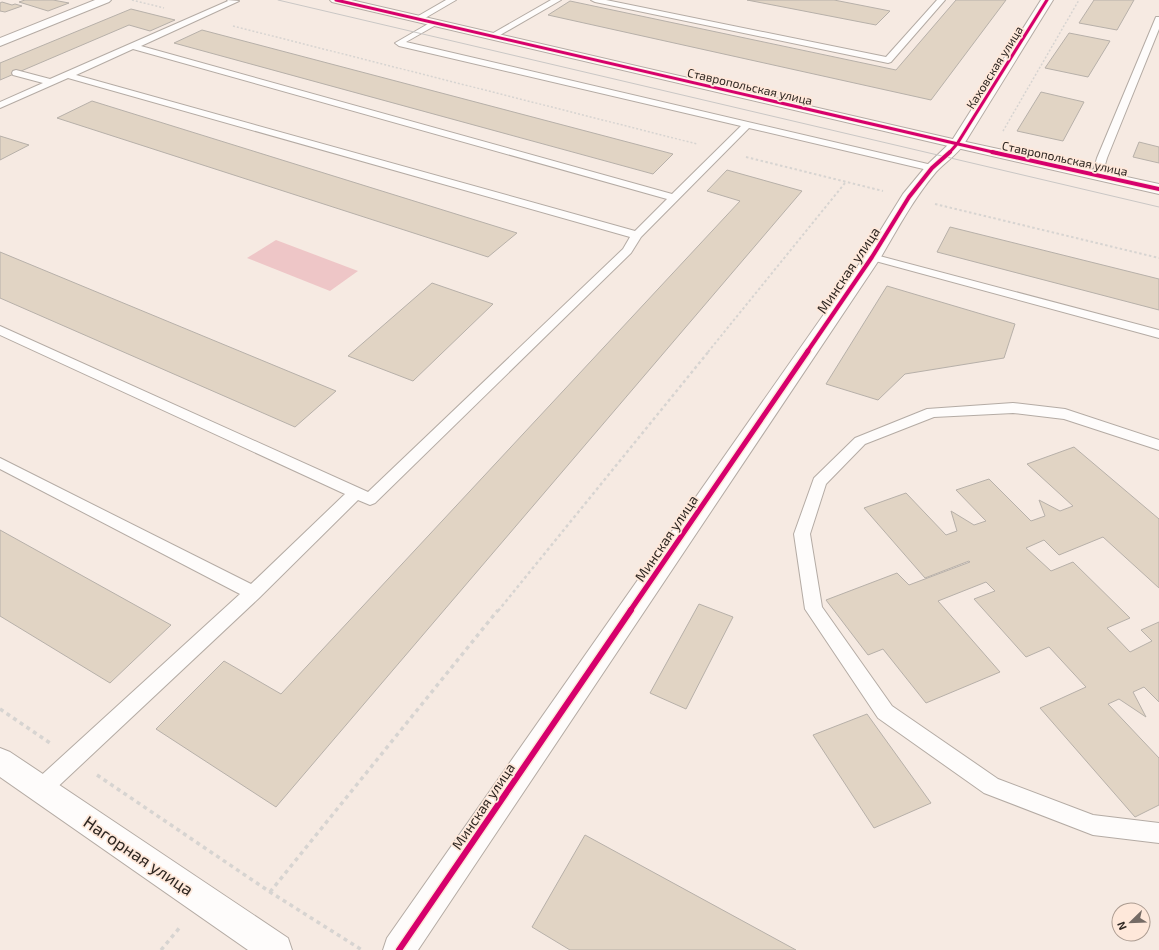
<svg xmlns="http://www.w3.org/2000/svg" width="1159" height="950" viewBox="0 0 1159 950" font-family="'Exo 2',sans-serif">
<rect width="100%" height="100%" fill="#f6eae2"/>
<path fill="#eec6c7" d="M276,240L358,271L330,291L247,258Z"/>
<path fill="#e1d4c4" stroke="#b7b0a9" d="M25,0H53L69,3L48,11L19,2Z
M747,0H834L890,11L876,25Z
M956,0H1006L931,100L548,15L570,1L896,70Z
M1094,0H1134L1117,30L1079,23Z
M2,2L12,5L15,4L22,6L5,12L0,11V3Z
M131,9L175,20L150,31L129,25L0,80V63Z
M202,30L673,154L653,174L174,43Z
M1069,33L1110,41L1088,77L1045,68Z
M1041,92L1084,102L1063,141L1017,131Z
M92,101L517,233L488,257L57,118Z
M0,136L29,145L0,160Z
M1139,142L1159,147V163L1133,157Z
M727,170L802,191L276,807L156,729L224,661L281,694L740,201L707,191Z
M950,227L1159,279V310L937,252Z
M0,252L336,391L295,427L0,298Z
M432,283L493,304L413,381L348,356Z
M887,286L1015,324L1004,358L905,374L878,400L826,384Z
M1074,447L1159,519V588L1103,537L1059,555L1044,540L1026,548L1051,571L1073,562L1130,618L1107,628L1130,652L1152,641L1141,630L1159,622V702L1144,687L1133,692L1146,717L1119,699L1108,704L1159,758V805L1135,817L1040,708L1086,687L1049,647L1026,657L974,599L995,591L986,582L938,601L1000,672L926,703L883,649L868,655L826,600L897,573L909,585L970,562L969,561L925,578L864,508L906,493L946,535L957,531L951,511L974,525L986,521L956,490L989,479L1031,521L1045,516L1039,500L1060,511L1073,506L1027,464Z
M0,530L171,625L110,683L0,616Z
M699,604L733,617L686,709L650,693Z
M867,714L931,803L874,828L813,735Z
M585,835L796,950H570L532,927Z"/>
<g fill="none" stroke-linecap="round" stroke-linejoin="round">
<defs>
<path id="service" d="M227,0L239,1L141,46L672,194L741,126L399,46L395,43L433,21H436V25L406,42L932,165L937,168L932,171L749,128L641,237L631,253L375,503L370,505L358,500L259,598L49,795L42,797L35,795L32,788L35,781L240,594L0,469V458L251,584L345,494L0,335V326L368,492L623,249L630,237L68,78L0,108V102L43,83L13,75L12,73L13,71L16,70L50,79L228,1ZM133,49L667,199L635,231L76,75Z
M446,0H456L420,21H414L413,19Z
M551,0H561L495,38H492L488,36Z
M591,0H606L886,57L937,0H945L891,62L888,63L595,2Z
M1156,17H1159V29L1107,158L1102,175L1097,178L1093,177L1092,175L1097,158Z
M872,254L1159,330V338L868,259L866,257L868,255Z
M1013,403L1065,409L1159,440V450L1064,419L1013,413L934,417L865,444L826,484L810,534L822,607L892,706L998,779L1093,815L1159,823V843L1093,835L984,793L878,718L805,609L794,534L814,478L855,438L927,409Z"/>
<path id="minor" d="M95,0H111L109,2L0,46V38Z
M1041,0H1053L964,144C957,155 945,162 936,172C914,198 898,228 881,257L418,950H383L387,938L864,257L903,194L927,165L951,142Z
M0,748L10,752L288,938L292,950H248L0,777Z"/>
<path id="tertiary" d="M330,0H351L957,140L1159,184V194L957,148L336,3L332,2Z"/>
</defs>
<use href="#service" stroke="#b4aba4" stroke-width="2"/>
<use href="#minor" stroke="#b4aba4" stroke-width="2"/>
<use href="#tertiary" stroke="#b4aba4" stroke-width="2"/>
<path stroke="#d7d4d1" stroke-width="1.5" stroke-dasharray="2 2" stroke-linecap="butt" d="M132,0L164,8
M233,26L697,144
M1003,131L1079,0"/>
<path stroke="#d7d4d1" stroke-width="2" stroke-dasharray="2.5 2.5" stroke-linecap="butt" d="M746,157L883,191
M935,204L1159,258
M708,352L845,183"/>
<path stroke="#d7d4d1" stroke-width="2.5" stroke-dasharray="3 3" stroke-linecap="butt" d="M498,611L709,351"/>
<path stroke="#d7d4d1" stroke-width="3.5" stroke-dasharray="4 4" stroke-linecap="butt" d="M0,709L50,743
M97,775L270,892L362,950
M270,892L498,610
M161,950L181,926"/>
<use href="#service" fill="#fefcfb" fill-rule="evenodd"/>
<use href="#minor" fill="#fefcfb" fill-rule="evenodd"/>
<use href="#tertiary" fill="#fefcfb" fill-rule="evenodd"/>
<path stroke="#cac7c5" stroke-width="1" d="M278,0L1159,207"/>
<defs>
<path id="cycleway-far3" d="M336,0L997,153
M949,153L957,144L1047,0"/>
<path id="cycleway-far2" d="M992,152L1159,189
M807,352L872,257L909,197L932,168L950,152"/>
<path id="cycleway-far1" d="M630,611L808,351"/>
<path id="cycleway" d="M399,950L631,610"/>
</defs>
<use href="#cycleway-far3" stroke="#fee8da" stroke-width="4.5"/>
<use href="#cycleway-far2" stroke="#fee8da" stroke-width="6"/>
<use href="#cycleway-far1" stroke="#fee8da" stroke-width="8"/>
<use href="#cycleway" stroke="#fee8da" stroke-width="9"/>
<use href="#cycleway-far3" stroke="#d6006c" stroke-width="3"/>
<use href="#cycleway-far2" stroke="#d6006c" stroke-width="4"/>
<use href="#cycleway-far1" stroke="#d6006c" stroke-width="5"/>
<use href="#cycleway" stroke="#d6006c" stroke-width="6"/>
</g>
<g text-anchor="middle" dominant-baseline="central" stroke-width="3.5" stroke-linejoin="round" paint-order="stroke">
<g font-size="12" fill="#2f2722" stroke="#fee8da">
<text transform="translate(994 67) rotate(-58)">Каховская улица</text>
<text transform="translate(750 86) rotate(13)">Ставропольская улица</text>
<text transform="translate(1065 158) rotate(12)">Ставропольская улица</text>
</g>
<g font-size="14" fill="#2f2722" stroke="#fee8da">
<text transform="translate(848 270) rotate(-56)">Минская улица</text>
<text transform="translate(666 538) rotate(-56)">Минская улица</text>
<text transform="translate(483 806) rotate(-56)">Минская улица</text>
</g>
<g font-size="17" fill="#2f2722" stroke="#fee8da">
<text transform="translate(139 855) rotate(34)">Нагорная улица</text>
</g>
</g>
<g transform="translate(1131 922) rotate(247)"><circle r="19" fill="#fee8da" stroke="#ab9b90"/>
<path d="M0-3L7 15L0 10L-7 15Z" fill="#756b65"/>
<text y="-6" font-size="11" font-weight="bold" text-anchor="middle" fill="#2f2722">N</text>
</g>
</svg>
